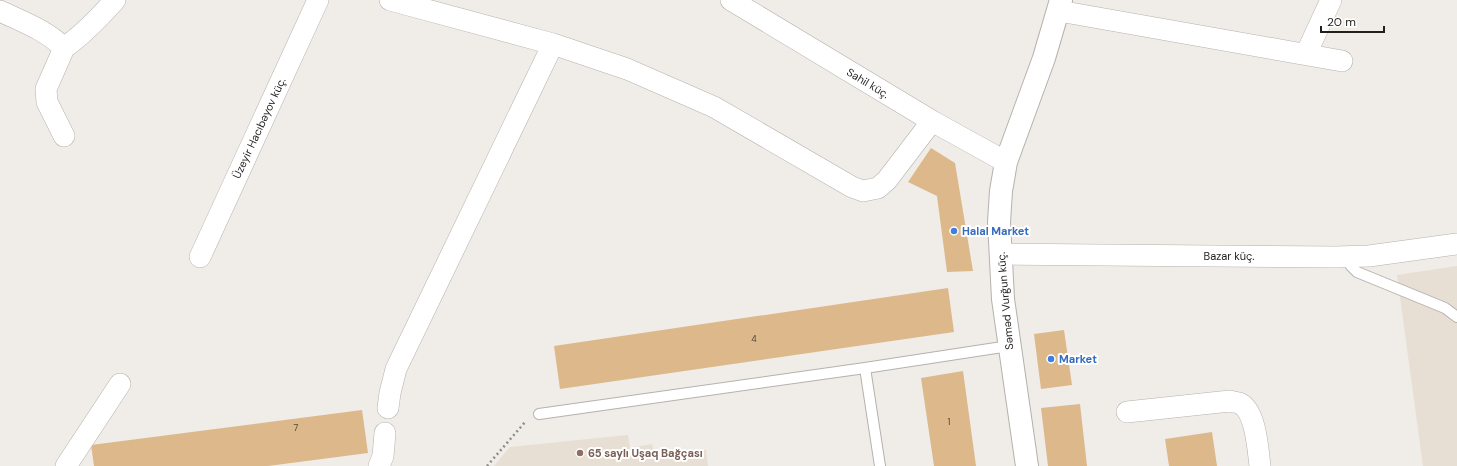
<svg xmlns="http://www.w3.org/2000/svg" width="1457" height="466" viewBox="0 0 1457 466" font-family="'DM Sans',sans-serif">
<rect width="100%" height="100%" fill="#f0ece7"/>
<path fill="#e7ded4" d="M1457,266V466H1423L1397,275Z
M628,435L630,448L652,444L655,456L706,450L708,466H494L510,447Z"/>
<path fill="#ddb88b" d="M931,148L955,163L973,271L947,272L937,196L908,182Z
M948,288L954,332L560,389L554,346Z
M1064,330L1072,385L1041,389L1034,334Z
M963,371L976,466H934L921,378Z
M1080,404L1087,466H1048L1041,408Z
M362,410L368,453L268,466H94L91,445Z
M1212,432L1217,466H1169L1165,439Z"/>
<g fill="none" stroke-linecap="round" stroke-linejoin="round">
<defs>
<path id="service" d="M1346,256L1351,266L1357,272L1445,308L1457,317
M539,414L865,368
M880,466L865,368L1009,346"/>
<path id="minor" d="M390,0L553,44L627,69L714,107L852,187L863,191L878,188L887,180L932,121
M731,0L932,121L1006,162
M0,11C23,22 46,30 64,48L46,89L47,102L64,136
M1059,11L1342,61
M64,48C84,34 99,18 115,0
M1306,54L1331,0
M1001,254L1336,257L1369,256L1457,244
M200,257L318,0
M388,408L390,393L396,369L553,44
M1127,412L1230,401C1232,402 1236,402 1239,403C1256,410 1258,450 1260,466
M66,466L120,384
M379,466L383,456L385,433"/>
<path id="secondary" d="M1027,466L1003,299L999,222L1001,191L1006,162L1044,58L1061,0"/>
</defs>
<use href="#service" stroke="#b5b2ae" stroke-width="12"/>
<use href="#minor" stroke="#b5b2ae" stroke-width="22"/>
<use href="#secondary" stroke="#b5b2ae" stroke-width="24"/>
<path stroke="#8e8b87" stroke-width="2.5" stroke-dasharray="2 3" stroke-linecap="butt" d="M487,466L526,421"/>
<use href="#service" stroke="#fff" stroke-width="10"/>
<use href="#minor" stroke="#fff" stroke-width="21"/>
<use href="#secondary" stroke="#fff" stroke-width="22"/>
</g>
<g fill="#3f7fe0" stroke="#fff" stroke-width="1.5">
<circle cx="954" cy="231" r="4"/>
<circle cx="1051" cy="359" r="4"/>
</g>
<circle fill="#8d6e63" stroke="#fff" stroke-width="1.5" cx="580" cy="453" r="4"/>
<g text-anchor="middle" dominant-baseline="central" stroke-width="4" stroke-linejoin="round" paint-order="stroke">
<g font-size="9" fill="#504539">
<text x="754" y="339">4</text>
<text x="949" y="422">1</text>
<text x="296" y="428">7</text>
</g>
<g font-size="11" fill="#211f1e" stroke="#fff">
<text transform="translate(868 83) rotate(31)">Sahil küç.</text>
<text transform="translate(259 128) rotate(-65)">Üzeyir Hacıbəyov küç.</text>
<text x="1229" y="256">Bazar küç.</text>
<text transform="translate(1005 301) rotate(-95)">Səməd Vurğun küç.</text>
</g>
<g font-size="11" font-weight="bold" fill="#366cbe" stroke="#fff" text-anchor="start">
<text x="962" y="231">Halal Market</text>
<text x="1059" y="359">Market</text>
</g>
<g font-size="11" font-weight="bold" fill="#785e54" stroke="#fff" text-anchor="start">
<text x="588" y="453">65 saylı Uşaq Bağçası</text>
</g>
</g>
<path d="M1321 26v6h63v-6" fill="none" stroke="#211f1e" stroke-width="2"/>
<text x="1327" y="26" font-size="12" fill="#211f1e" stroke="#ffffff" stroke-width="3" paint-order="stroke">20 m</text>
</svg>
